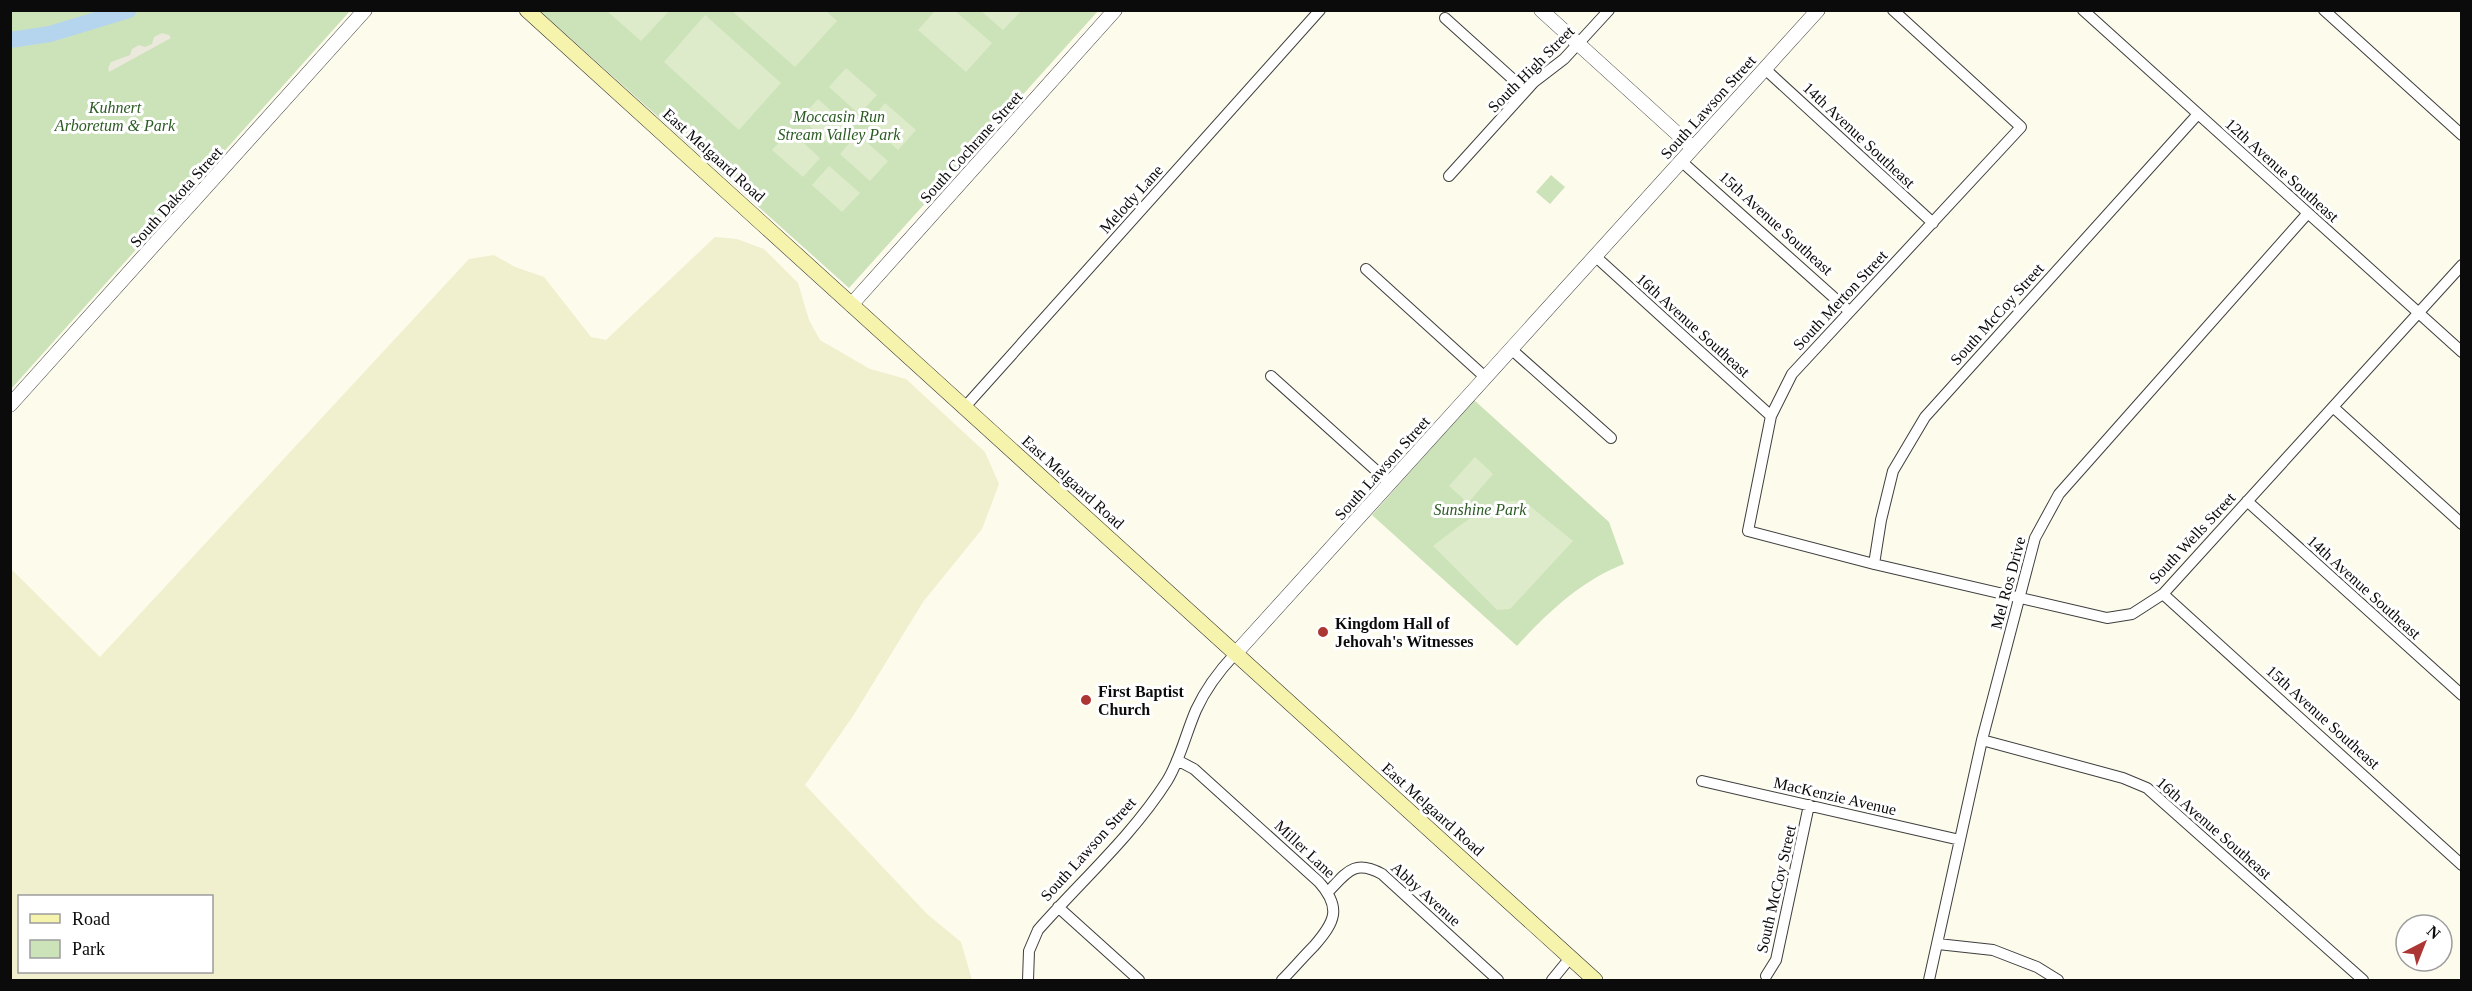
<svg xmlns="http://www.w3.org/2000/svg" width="2472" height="991" viewBox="0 0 2472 991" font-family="Georgia,serif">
<rect width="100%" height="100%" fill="#fdfbeb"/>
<path fill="#f0efce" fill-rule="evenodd" d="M715,237L737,239L764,249L798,283L809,320L820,340L870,369L906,379L985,452L999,484L982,529L923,602L853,716L805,785L927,914L961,942L972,980H11V569L100,657L469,259L494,255L515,267L544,277L591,337L606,340ZM20,896H212V972H20Z"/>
<path fill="#cce3b9" d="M11,11H350L11,389Z
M540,11H1098L849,288Z
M1551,175L1565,187L1550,204L1536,192Z
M1474,400L1609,522L1624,564C1582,580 1547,613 1517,646L1372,515Z"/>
<path fill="#ddebca" d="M607,11H669L641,41Z
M732,11H826L837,21L795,67Z
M935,11H955L992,43L966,72L918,30Z
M981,11H1021L1003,30Z
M705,15L781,83L739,130L664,62Z
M846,68L877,95L859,114L829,87Z
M818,99L848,126L831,145L801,118Z
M885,103L916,130L898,150L868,123Z
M790,131L820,158L803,177L772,150Z
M857,134L888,161L870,181L840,154Z
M829,166L860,193L842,212L812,185Z
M1475,457L1493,474L1468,503L1449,486Z
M1514,501L1531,507L1573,541L1510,609L1497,610L1433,546C1456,529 1484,503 1514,501Z"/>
<path fill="#ebe8dc" d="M162,33L169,35L171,38L109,72L108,68L111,62L130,55L132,49L139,45L145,47L152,44L154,37Z"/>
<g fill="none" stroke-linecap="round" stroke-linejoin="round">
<path stroke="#b5d5ef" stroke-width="16" d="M10,40L50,34L129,10"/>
<defs>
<path id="minor" d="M1893,10L2021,127L1792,374L1771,416L1748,531L1874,564L2107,618L2132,614L2163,594L2462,265
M2083,10L2462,352
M2324,10L2462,135
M1445,18L1526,91
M1765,69L1933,223
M1681,161L1849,311
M1449,176L1534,82L1564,59L1609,10
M1595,256L1771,416
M1366,269L1485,377
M1511,349L1611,438
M1271,376L1390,483
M2333,407L2462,524
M964,408L1320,10
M2247,501L2462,695
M1874,564L1881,520L1893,471L1925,417L2198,114
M2163,594L2462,865
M1982,740L2123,778L2147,788L2363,980
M1177,760L1194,769L1319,882C1342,908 1335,922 1314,946C1303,957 1293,969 1282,980
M1702,781L1960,840
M1328,892C1347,872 1354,859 1382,874L1498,980
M1058,907L1139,980
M1938,944L1993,950L2037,967L2058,980
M1766,976L1776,960L1809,805
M1028,980L1029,951L1038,930C1081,881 1132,836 1167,781C1180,760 1186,733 1196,710C1206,688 1219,671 1235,654
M1552,980L1570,958
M1929,980L1982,740L2035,538L2059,494L2308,213"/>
<path id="tertiary" d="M1541,10L1693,148
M851,305L1115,10
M10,405L365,10
M1235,654L1818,10"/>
<path id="secondary" d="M527,10L1595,980"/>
</defs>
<use href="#minor" stroke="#3e3e3e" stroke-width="12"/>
<use href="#tertiary" stroke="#3e3e3e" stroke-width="15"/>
<use href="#secondary" stroke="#2d2d2d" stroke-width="16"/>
<use href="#minor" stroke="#fff" stroke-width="10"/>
<use href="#tertiary" stroke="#fff" stroke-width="14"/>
<use href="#secondary" stroke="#f6f3ad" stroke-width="15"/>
</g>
<g fill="#ab3633" stroke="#fff" stroke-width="2">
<circle cx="1323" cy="632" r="6"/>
<circle cx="1086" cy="700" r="6"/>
</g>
<g text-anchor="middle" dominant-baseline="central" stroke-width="6" stroke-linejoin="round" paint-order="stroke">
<g font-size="16" fill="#0b0b0b" stroke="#fff">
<text transform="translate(1531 69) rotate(-45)">South High Street</text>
<text transform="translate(1708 107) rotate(-48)">South Lawson Street</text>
<text transform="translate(1859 135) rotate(43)">14th Avenue Southeast</text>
<text transform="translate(971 147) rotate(-48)">South Cochrane Street</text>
<text transform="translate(714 155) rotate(42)">East Melgaard Road</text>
<text transform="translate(2282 170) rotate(42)">12th Avenue Southeast</text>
<text transform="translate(176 197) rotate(-48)">South Dakota Street</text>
<text transform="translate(1131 199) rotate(-48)">Melody Lane</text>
<text transform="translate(1776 223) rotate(42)">15th Avenue Southeast</text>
<text transform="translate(1840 300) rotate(-47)">South Merton Street</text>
<text transform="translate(1997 314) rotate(-48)">South McCoy Street</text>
<text transform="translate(1693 325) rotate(42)">16th Avenue Southeast</text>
<text transform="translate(1382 468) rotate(-48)">South Lawson Street</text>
<text transform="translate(1073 482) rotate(42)">East Melgaard Road</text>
<text transform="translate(2192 538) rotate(-47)">South Wells Street</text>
<text transform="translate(2008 583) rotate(-75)">Mel Ros Drive</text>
<text transform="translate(2364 587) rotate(42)">14th Avenue Southeast</text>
<text transform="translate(2323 717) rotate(42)">15th Avenue Southeast</text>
<text transform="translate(1835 796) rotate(13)">MacKenzie Avenue</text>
<text transform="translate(1433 809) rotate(42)">East Melgaard Road</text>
<text transform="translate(2214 828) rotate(41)">16th Avenue Southeast</text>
<text transform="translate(1088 849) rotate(-48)">South Lawson Street</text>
<text transform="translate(1305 849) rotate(43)">Miller Lane</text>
<text transform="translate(1776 889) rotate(-77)">South McCoy Street</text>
<text transform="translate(1426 894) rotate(42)">Abby Avenue</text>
</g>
<g font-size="16" font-style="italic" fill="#2b5b23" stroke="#fff">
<text x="115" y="107">Kuhnert<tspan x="115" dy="18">Arboretum &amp; Park</tspan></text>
<text x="839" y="116">Moccasin Run<tspan x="839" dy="18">Stream Valley Park</tspan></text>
<text x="1480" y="509">Sunshine Park</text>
</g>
<g font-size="16" font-weight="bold" fill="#0b0b0b" stroke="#fff" text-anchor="start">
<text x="1335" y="623">Kingdom Hall of<tspan x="1335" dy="18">Jehovah's Witnesses</tspan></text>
<text x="1098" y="691">First Baptist<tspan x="1098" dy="18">Church</tspan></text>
</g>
</g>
<rect width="2472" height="991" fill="none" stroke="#0b0b0b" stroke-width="24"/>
<rect x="18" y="895" width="195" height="78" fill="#ffffff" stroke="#9d9d9d" stroke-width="1.5"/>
<rect x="30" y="914" width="30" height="9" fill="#f6f3ad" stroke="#9d9d9d" stroke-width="1.5"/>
<text x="72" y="925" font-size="18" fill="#0b0b0b">Road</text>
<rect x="30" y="940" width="30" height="18" fill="#cce3b9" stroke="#9d9d9d" stroke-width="1.5"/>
<text x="72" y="955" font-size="18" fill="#0b0b0b">Park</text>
<g transform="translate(2424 943) rotate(42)"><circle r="28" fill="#ffffff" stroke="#9d9d9d" stroke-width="1.5"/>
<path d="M0-4.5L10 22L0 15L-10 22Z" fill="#ab3633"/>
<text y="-9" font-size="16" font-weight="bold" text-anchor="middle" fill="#0b0b0b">N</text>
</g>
</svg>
